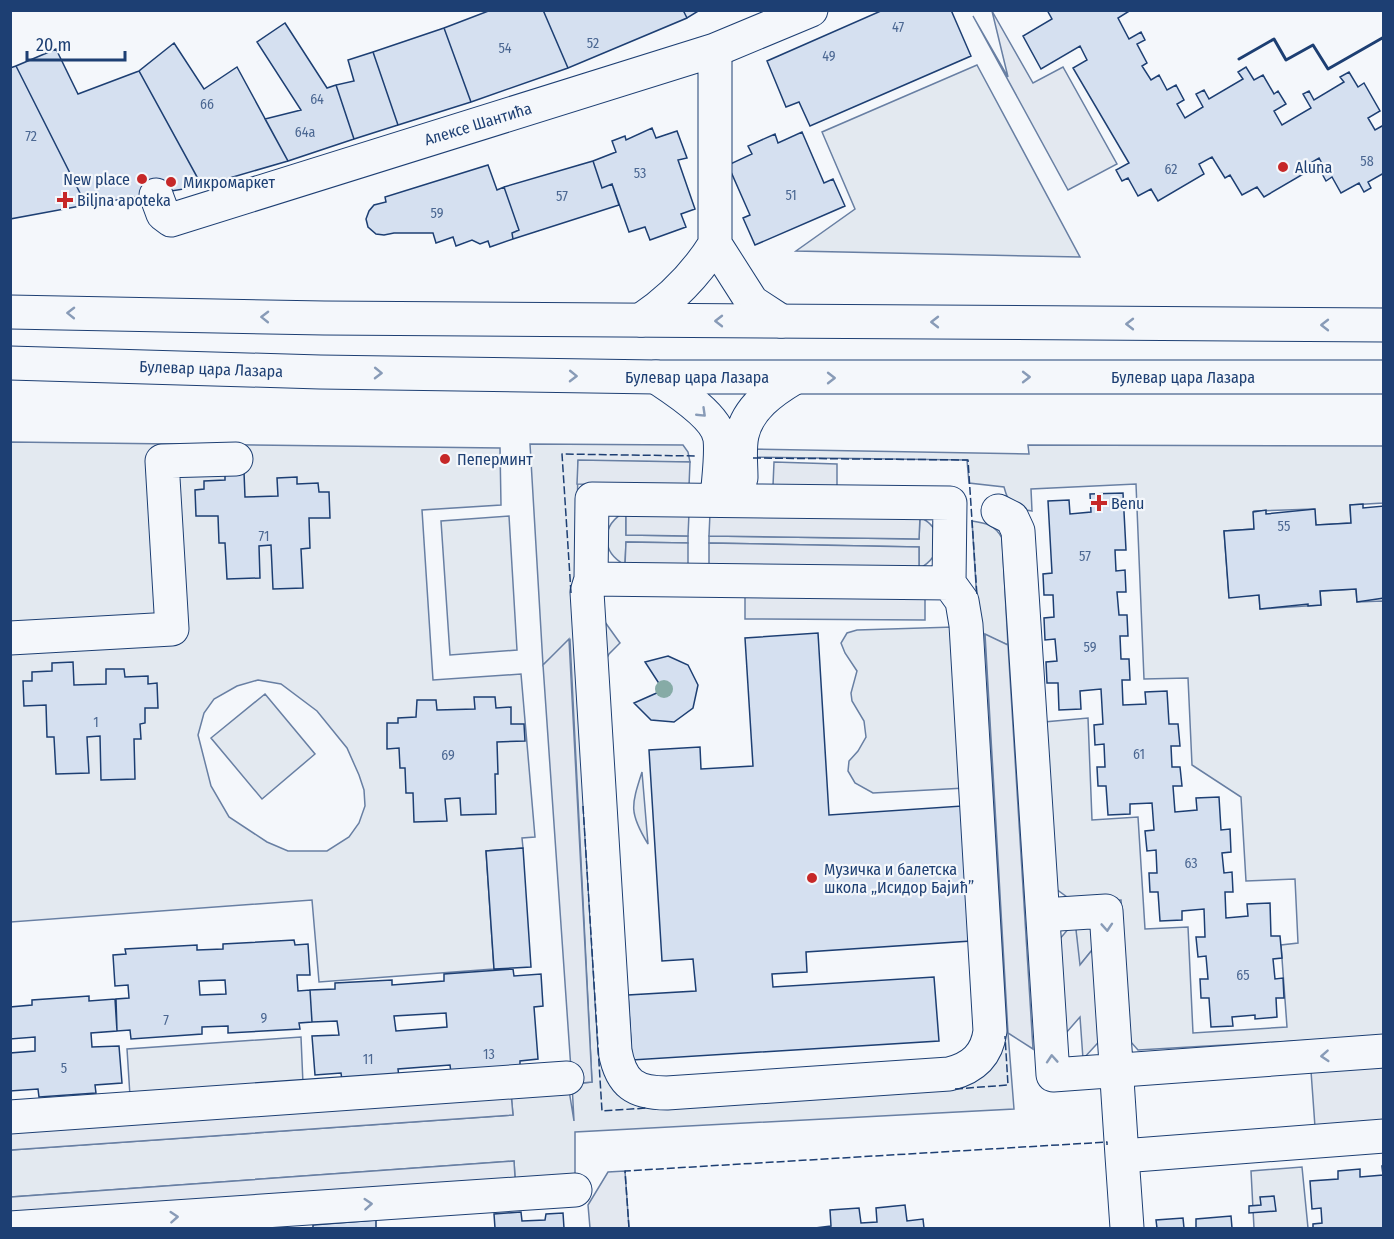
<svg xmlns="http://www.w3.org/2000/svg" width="1394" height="1239" viewBox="0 0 1394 1239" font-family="'Fira Sans Condensed',sans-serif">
<rect width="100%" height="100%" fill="#f4f7fb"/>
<path fill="#e3e9f0" stroke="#687fa3" stroke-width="1.5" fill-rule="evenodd" d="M977,65L1080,257L796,251L855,209L822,132Z
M10,442L500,448L501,505L422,510L433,680L521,674L535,837L522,838L523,848L486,851L494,969L319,982L312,900L11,922ZM258,680L281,684L317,711L347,748L359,775L364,790L365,806L359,823L349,837L327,851H288L267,842L229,817L211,786L198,735L204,713L214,699L237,686Z
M530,444L683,445L688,452L690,462L578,461L576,593L618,1083H954L1004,1033L972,521C986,523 995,525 1002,538L1008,645L985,635L1008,1033L1014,1109L575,1132V1190L516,1194L514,1161L11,1197V1150L513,1115L510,1082L567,1078L574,1121L572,1084L592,1082L570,640L543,665Z
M1028,445L1383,446V503L1350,505L1351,523L1316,525L1314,509L1254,511V529L1224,531L1229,597L1259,595L1260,609L1321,605L1320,591L1356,589L1357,602L1383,601V1036L1138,1050L1130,1041L1121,900L1074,902L1052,886L1044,722L1088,718L1092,820L1138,817L1145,929L1188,927L1193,1033L1287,1027L1281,945L1298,943L1295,879L1246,881L1241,797L1192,765L1188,678L1144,679L1136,484L1031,489L1032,511C1013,508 1009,506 1004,487L969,483L967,460L750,457V449L1029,454Z
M626,511V535L688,536V543L626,542L625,565C600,551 601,525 626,511Z
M509,516L517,650L450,655L441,521Z
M920,517C945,530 943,555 919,569V547L709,543V536L919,539Z
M597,611L620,643L609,654L600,672Z
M954,627L965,788L873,793L855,783L848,771L849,761L858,751L866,737L864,721L852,701L851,693L857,671L845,653L841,643L847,633L857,630Z
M265,694L315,754L262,799L211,738Z
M642,772L648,844C629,813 631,806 642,772Z
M1075,921H1084L1101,939L1079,966Z
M301,1037L303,1084L130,1096L127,1049Z
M1302,1167L1308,1228H1254L1251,1171Z"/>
<path fill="#e3e8f0" stroke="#687fa3" stroke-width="1.5" d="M992,11L1033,83L1063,67L1117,164L1068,190L973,16L1008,77Z
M578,460L690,462L689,486L577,484Z
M774,462L837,464V487L773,486Z
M626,511L689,513L688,536L626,535Z
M710,513L920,517L919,539L709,536Z
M626,542L688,543V566L625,565Z
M709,543L919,547V569L709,566Z
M745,595L925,596V620L745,619Z
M985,634L1008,645L1033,1049L1008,1033Z
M569,639L592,1082L572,1084L543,665Z
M1075,921L1080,965L1101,939L1107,1033L1083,1059L1080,1017L1059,1041L1053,947Z
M1383,1052V1137L1316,1141L1310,1057Z
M510,1082L513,1115L11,1150V1117Z
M514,1161L516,1194L11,1228V1197Z
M625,1171L629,1228H590L588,1205L608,1172Z"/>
<path fill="#d5e0f0" stroke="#1d3f73" stroke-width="1.5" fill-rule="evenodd" d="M491,10H543L568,68L471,102L444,28Z
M543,10H683L687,18L568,68Z
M683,10H700L687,18Z
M883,10H951L971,56L810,126L799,102L786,107L767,61Z
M1047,10H1131L1118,18L1129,39L1141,32L1145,40L1137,44L1147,63L1142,66L1151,80L1159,75L1167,90L1176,85L1184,100L1177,104L1185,118L1203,107L1196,94L1204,90L1209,99L1243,79L1238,72L1246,67L1254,80L1263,75L1274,94L1278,91L1286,104L1274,111L1282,125L1311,108L1303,94L1309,91L1314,100L1344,82L1340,77L1349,72L1358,87L1364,83L1380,111L1368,118L1375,130L1382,126L1384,128V173L1368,182L1371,188L1364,192L1359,183L1341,193L1332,177L1326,181L1320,170L1324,167L1319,158L1302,168L1305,173L1264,197L1257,187L1242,195L1230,175L1225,178L1212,157L1199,164L1204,174L1158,201L1151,189L1138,196L1128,178L1122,181L1116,170L1129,163L1073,68L1087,60L1080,46L1041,69L1023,36L1052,19Z
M285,23L327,88L336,85L354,139L288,161L265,119L301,110L257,42Z
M444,28L471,102L398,125L373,52Z
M174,43L204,89L237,67L288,161L202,186L139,71Z
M56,49L78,94L139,71L202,186L86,205L16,66Z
M373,52L398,125L354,139L336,85L354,81L348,60Z
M16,66L86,205L10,219V68Z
M652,128L656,138L677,131L687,158L678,160L695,209L681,214L686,227L650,240L645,227L629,232L612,184L602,188L593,161L616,152L612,141L625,136L626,140Z
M802,132L824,183L833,179L845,206L755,245L743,218L750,215L728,165L752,154L748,146L775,134L778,143Z
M593,161L602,188L612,184L619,205L513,239L512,233L519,230L504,187Z
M488,165L497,190L504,187L519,230L512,233L513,239L490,247L488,241L480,244L472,240L456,246L453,237L436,243L433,233H394L384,235L376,234L368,227L366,219L369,211L374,205L386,202L385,197Z
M225,472H244L245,497L278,496L277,478L297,477V484L318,483L319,492H329L330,518H309L310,548L301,549L303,588L273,589L271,545L259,546L260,578L227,579L225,543H219L218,516H196L195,490L204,489V481L225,480Z
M1123,493L1126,550H1115L1116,571L1125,570L1126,592H1117L1119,615H1127L1128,636H1120L1121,659H1129L1130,680H1122L1123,705L1146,704L1145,692L1167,691L1169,724H1178L1180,746H1171L1172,767H1180L1182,786H1173L1175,812L1197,810L1196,798L1219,797L1221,830L1230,829L1231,852L1222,853L1224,873L1232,872L1233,892H1225L1226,918L1248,916L1247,904L1270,903L1271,936H1280L1282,958L1273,959L1275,979L1283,978L1284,998H1276L1277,1017L1255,1019V1015L1232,1017L1233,1026L1211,1027L1209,998H1201L1200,979H1208L1206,956L1198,957L1196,937H1205L1204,909L1182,911V920L1160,921L1158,892H1150L1149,873H1157L1156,850L1147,851L1145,831L1154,830L1152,803L1130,804V814L1108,815L1106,786H1098L1097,767H1105L1104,744L1095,745L1094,725L1103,724L1101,689L1080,691L1081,709L1059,710L1058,683H1047L1046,662L1057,661L1055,639L1045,640L1044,618L1054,617L1053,595H1044L1043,574L1052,573L1048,501L1069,500L1070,514L1091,512L1090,494Z
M1363,504V508L1384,506V598L1357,602L1356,589L1320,591L1321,605L1308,606V604L1260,609L1259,595L1229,598L1224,531L1254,529L1253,512L1266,510V514L1315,509L1316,525L1351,523L1350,505Z
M818,633L829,815L962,806L971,941L806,952L807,972L772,974L773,987L934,977L939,1041L632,1060L628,995L696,991L693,959L662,961L649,750L700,747L701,769L753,766L745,638Z
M668,656L688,665L698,685L693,708L674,722L651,720L634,703L659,692L662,695L667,694L670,691L669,686L665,683L660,685L645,662Z
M73,662L74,685L106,684V669H124L125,677L148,676V684L157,683L158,708H145V723L140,724L141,739H134L135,779L101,780L100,736L87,737L89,773L56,774L54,737H47L46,705L24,706L23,681H32V672L52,671V663Z
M474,697H495L496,708L511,707V724H524L525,741L497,742L498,774H495L496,814L461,815L460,798L445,799L447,821L414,822L413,793H406L405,768H400L399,748L387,749V723H398V718L416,717L417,700H436L437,710L475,709Z
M523,848L531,967L494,969L486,851Z
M294,940L295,945L308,944L310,975H297L298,991L310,990L312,1022L299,1023L300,1029L228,1033V1026L202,1027V1034L131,1039L130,1030L117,1031L116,999L129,998L128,985L115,986L113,955L126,954L125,949L197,945V950L223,949V944ZM225,980L226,994L200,995L199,981Z
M513,969L514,976L541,974L543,1006L534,1007L538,1059L520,1061V1068L451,1073L450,1065L398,1069L399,1077L342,1080L341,1073L315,1075L312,1036L339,1035L337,1021L312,1022L310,990L335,989V983L392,980V985L444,981V974ZM446,1013L447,1027L396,1031L394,1016Z
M89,996V1001L115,999L117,1031L91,1033L92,1047L119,1046L122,1083L95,1085L96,1093L39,1097L38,1089L10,1091V1053L35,1051V1037L10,1039V1007L32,1005V1000Z
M1382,1166H1384V1228H1313V1224L1322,1223L1321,1208L1312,1209L1310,1181L1338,1179V1171L1360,1169V1177L1383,1175Z
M1274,1196L1276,1211L1249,1213V1206L1261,1205L1260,1197Z
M905,1205L907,1221L923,1219L924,1228H815L831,1226L830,1210L859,1208L861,1223L877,1222L876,1208Z
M521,1212L522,1221L545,1220L546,1214L563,1213L564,1228H495L494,1214Z
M1231,1216L1232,1228H1196V1219Z
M1183,1218L1184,1228H1157L1156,1220Z
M376,1220V1228H313V1225Z"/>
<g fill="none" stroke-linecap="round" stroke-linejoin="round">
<defs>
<path id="minor" d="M715,50V244L752,302L781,321
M156,195L163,214L171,220L715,50L811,10
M641,320C672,299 695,276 715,244
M656,377C674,389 717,416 720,439C722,457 718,482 717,500
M741,478C741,464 739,449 742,435C748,408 772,391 794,378
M998,511L1012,518L1018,531L1053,1075L1384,1051
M591,579L587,592L615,1051C621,1084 635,1093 667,1093L949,1074C973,1068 987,1055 990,1031L966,625L962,601L949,583L950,503L592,499L591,579L949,583
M10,638L172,629L162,461L236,459
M1043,915L1106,911L1122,1156L1384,1136
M10,1117L567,1078
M1122,1156L1127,1228
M10,1228L575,1190"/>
<path id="major" d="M10,312L324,318L1384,325
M10,363L320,372L656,377H1384"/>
</defs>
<use href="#minor" stroke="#1d3f73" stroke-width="35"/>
<use href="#major" stroke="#1d3f73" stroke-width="35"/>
<use href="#minor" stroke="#f4f7fb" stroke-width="33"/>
<use href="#major" stroke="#f4f7fb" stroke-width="33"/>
<path stroke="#1d3f73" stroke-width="1.5" stroke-dasharray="8 3" stroke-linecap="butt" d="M753,458L968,460L977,596
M571,593L562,454L696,456
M583,806L602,1111L647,1108
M955,1089L1008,1085L1005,1036
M629,1228L625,1171L1107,1142V1145"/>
<path stroke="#1d3f73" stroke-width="3" d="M1239,59L1274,39L1286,60L1313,45L1328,69L1384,37"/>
</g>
<circle fill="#86aba6" cx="664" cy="689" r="9"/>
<defs><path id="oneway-chevron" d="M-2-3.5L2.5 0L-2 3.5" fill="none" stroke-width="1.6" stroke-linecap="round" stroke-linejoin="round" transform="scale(1.5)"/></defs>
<g stroke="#889bb7">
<use href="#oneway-chevron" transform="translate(71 313) rotate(-179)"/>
<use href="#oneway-chevron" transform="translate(265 317) rotate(-179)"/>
<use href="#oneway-chevron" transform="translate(719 321) rotate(-180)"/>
<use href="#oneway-chevron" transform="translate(935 322) rotate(-180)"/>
<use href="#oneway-chevron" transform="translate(1130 324) rotate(-180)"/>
<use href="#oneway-chevron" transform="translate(1325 325) rotate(-180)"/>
<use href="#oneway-chevron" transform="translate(378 373) rotate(1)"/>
<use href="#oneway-chevron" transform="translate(573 376) rotate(1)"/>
<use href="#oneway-chevron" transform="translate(1026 377)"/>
<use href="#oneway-chevron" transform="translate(831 378)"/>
<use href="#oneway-chevron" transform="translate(702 413) rotate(44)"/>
<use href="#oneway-chevron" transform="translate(1107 927) rotate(86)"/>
<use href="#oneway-chevron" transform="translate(1325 1056) rotate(176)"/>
<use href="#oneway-chevron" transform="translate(1052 1059) rotate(-94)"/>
<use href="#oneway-chevron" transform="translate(368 1204) rotate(-4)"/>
<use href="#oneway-chevron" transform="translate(174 1217) rotate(-4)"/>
</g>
<g fill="#c62828" stroke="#f4f7fb" stroke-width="2">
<circle cx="1283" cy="167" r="6"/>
<circle cx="142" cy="179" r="6"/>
<circle cx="171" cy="182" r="6"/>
<path d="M62 191h6v6h6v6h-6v6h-6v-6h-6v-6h6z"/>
<circle cx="445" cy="459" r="6"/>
<path d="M1096 494h6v6h6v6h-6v6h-6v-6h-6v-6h6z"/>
<circle cx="812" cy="878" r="6"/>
</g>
<g text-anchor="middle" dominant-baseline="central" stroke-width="4.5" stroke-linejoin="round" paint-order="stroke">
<g font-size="14" fill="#4b6792">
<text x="898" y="27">47</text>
<text x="593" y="43">52</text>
<text x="505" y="48">54</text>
<text x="829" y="56">49</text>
<text x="317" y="99">64</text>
<text x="207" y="104">66</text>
<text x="305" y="132">64a</text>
<text x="31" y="136">72</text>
<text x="1367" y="161">58</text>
<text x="1171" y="169">62</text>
<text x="640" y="173">53</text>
<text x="791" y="195">51</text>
<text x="562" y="196">57</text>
<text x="437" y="213">59</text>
<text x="1284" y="526">55</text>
<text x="264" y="536">71</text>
<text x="1085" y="556">57</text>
<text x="1090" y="647">59</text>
<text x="96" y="722">1</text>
<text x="1139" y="754">61</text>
<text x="448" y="755">69</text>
<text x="1191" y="863">63</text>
<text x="1243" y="975">65</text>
<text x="264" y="1018">9</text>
<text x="166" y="1020">7</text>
<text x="489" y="1054">13</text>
<text x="368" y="1059">11</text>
<text x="64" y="1068">5</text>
</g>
<g font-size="16" fill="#1d3f73" stroke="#f4f7fb">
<text transform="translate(478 124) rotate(-17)">Алексе Шантића</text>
<text transform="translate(211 369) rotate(2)">Булевар цара Лазара</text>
<text x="697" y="377">Булевар цара Лазара</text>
<text x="1183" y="377">Булевар цара Лазара</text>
</g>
<g font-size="16" fill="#1d3f73" stroke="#f4f7fb" text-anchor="start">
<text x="1295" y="167">Aluna</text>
<text x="130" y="179" text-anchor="end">New place</text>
<text x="183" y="182">Микромаркет</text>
<text x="77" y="200">Biljna apoteka</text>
<text x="457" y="459">Пеперминт</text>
<text x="1111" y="503">Benu</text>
<text x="824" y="869">Музичка и балетска<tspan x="824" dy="18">школа „Исидор Бајић”</tspan></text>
</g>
</g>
<rect width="1394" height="1239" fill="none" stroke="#1d3f73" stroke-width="24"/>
<path d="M27 51v9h98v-9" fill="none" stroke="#1d3f73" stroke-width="3"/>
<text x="36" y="51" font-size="18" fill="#1d3f73" stroke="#f4f7fb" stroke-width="4.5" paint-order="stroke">20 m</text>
</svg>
